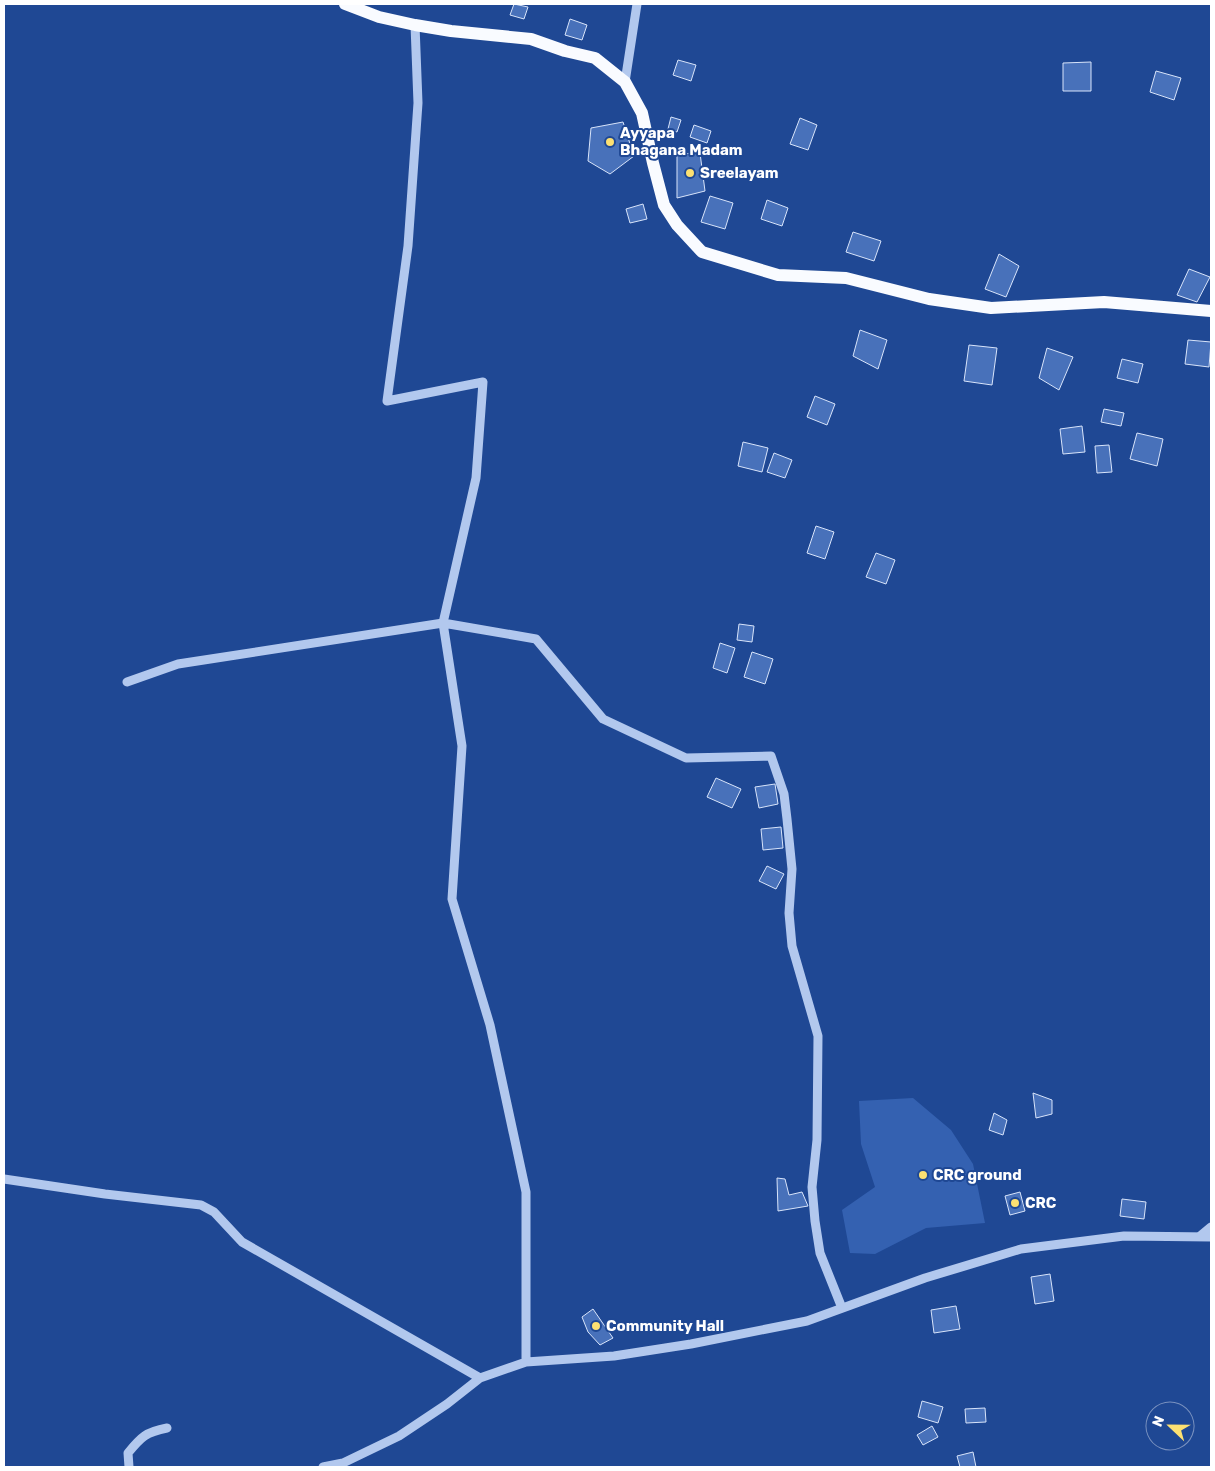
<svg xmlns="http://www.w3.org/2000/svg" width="1215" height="1471" viewBox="0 0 1215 1471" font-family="Rubik,sans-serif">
<rect width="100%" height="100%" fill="#1f4894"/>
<path fill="#3461b1" d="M913,1098L951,1130L973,1164L985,1223L926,1228L875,1254L850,1253L842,1210L875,1187L861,1144L859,1101Z"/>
<path fill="#4871ba" stroke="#d8e4fa" d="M514,4L528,7L524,19L510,15Z
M570,19L587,25L582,40L565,35Z
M678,60L696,65L691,81L673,75Z
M1091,62V91H1063V63Z
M1156,71L1181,78L1174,100L1150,92Z
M671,117L681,120L677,132L668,129Z
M800,118L817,125L808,150L790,144Z
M623,122L634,156L610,174L588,161L591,128Z
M694,125L711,131L707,143L690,137Z
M700,153L705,191L677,198V154Z
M710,196L733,203L725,229L701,222Z
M767,200L788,208L782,226L761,219Z
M643,204L647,219L630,223L626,209Z
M853,232L881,241L874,261L846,252Z
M999,254L1019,266L1006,297L985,289Z
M1189,269L1210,277L1197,302L1177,295Z
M860,330L887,340L878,369L853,356Z
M1188,340L1211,342L1209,367L1185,364Z
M969,345L997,348L992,385L964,381Z
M1047,348L1073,357L1059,390L1039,378Z
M1122,359L1143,364L1138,383L1117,378Z
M815,396L835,404L827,425L807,417Z
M1104,409L1124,413L1121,426L1101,422Z
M1082,426L1085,452L1063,454L1060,429Z
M1137,433L1163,439L1157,466L1130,459Z
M743,442L768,448L762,472L738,466Z
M1109,445L1112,472L1097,473L1095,446Z
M774,453L792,460L785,478L767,472Z
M816,526L834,532L825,559L807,553Z
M876,553L895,560L886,584L866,577Z
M739,624L754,626L752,642L737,640Z
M720,643L735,648L727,673L713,668Z
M752,652L773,659L765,684L744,677Z
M716,778L741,789L732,808L707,797Z
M775,784L778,804L759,808L755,787Z
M781,827L783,848L763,850L761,829Z
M767,866L784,874L776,889L759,881Z
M1033,1093L1052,1100V1114L1036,1118Z
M994,1113L1007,1120L1003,1135L989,1130Z
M777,1178L785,1179L789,1195L802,1192L808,1206L778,1211Z
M1020,1192L1025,1211L1010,1215L1005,1196Z
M1122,1199L1146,1202L1144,1219L1120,1216Z
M1050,1274L1054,1301L1035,1304L1031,1277Z
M956,1306L960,1329L934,1333L931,1310Z
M593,1309L613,1338L600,1345L588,1332L582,1317Z
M922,1401L943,1407L938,1423L918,1417Z
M985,1408L986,1422L966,1423L965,1409Z
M932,1426L938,1437L923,1445L917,1435Z
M973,1452L976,1467H960L957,1456Z"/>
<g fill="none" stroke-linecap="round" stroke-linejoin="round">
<path stroke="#b2c8ee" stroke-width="9" d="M415,25L418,103L408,246L387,401L483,382L476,478L443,623L462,746L452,899L490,1025L526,1192V1362
M625,82L637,4
M127,682L178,664L443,623L536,639L603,719L686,758L771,756L784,794L787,819L792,869L789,913L792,946L818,1036L817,1140L812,1187L815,1221L820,1253L842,1308
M4,1179L105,1194L201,1205L214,1212L242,1242L480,1378
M1199,1237L1211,1227
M129,1467L128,1453C141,1437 146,1432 167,1428
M323,1467L343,1463L399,1436L447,1404L480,1378L526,1362L614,1356L691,1344L807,1321L925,1278L1021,1249L1124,1236L1211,1237"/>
<path stroke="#f9fbff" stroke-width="12" d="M345,4L379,17L415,25L451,31L531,39L565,51L595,58L625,82L642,113L653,163L664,205L677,225L702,252L778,275L846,278L929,299L991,308L1104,302L1211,311"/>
</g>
<g fill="#fce072" stroke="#1f4894" stroke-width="2">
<circle cx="610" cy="142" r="5"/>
<circle cx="690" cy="173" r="5"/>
<circle cx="923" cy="1175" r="5"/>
<circle cx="1015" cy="1203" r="5"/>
<circle cx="596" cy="1326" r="5"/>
</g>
<g text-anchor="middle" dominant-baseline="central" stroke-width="4" stroke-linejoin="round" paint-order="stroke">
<g font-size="15" font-weight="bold" fill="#fff" stroke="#1f4894" text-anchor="start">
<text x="620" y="133">Ayyapa<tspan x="620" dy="17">Bhagana Madam</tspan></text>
<text x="700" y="173">Sreelayam</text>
<text x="933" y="1175">CRC ground</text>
<text x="1025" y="1203">CRC</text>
<text x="606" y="1326">Community Hall</text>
</g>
</g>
<rect width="1215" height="1471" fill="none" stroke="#ffffff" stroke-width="10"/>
<g transform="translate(1170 1426) rotate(292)"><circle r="24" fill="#1f4894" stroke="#7991bf"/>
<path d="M0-4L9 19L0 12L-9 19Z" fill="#fce072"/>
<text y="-8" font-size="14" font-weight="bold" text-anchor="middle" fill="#ffffff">N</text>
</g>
</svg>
